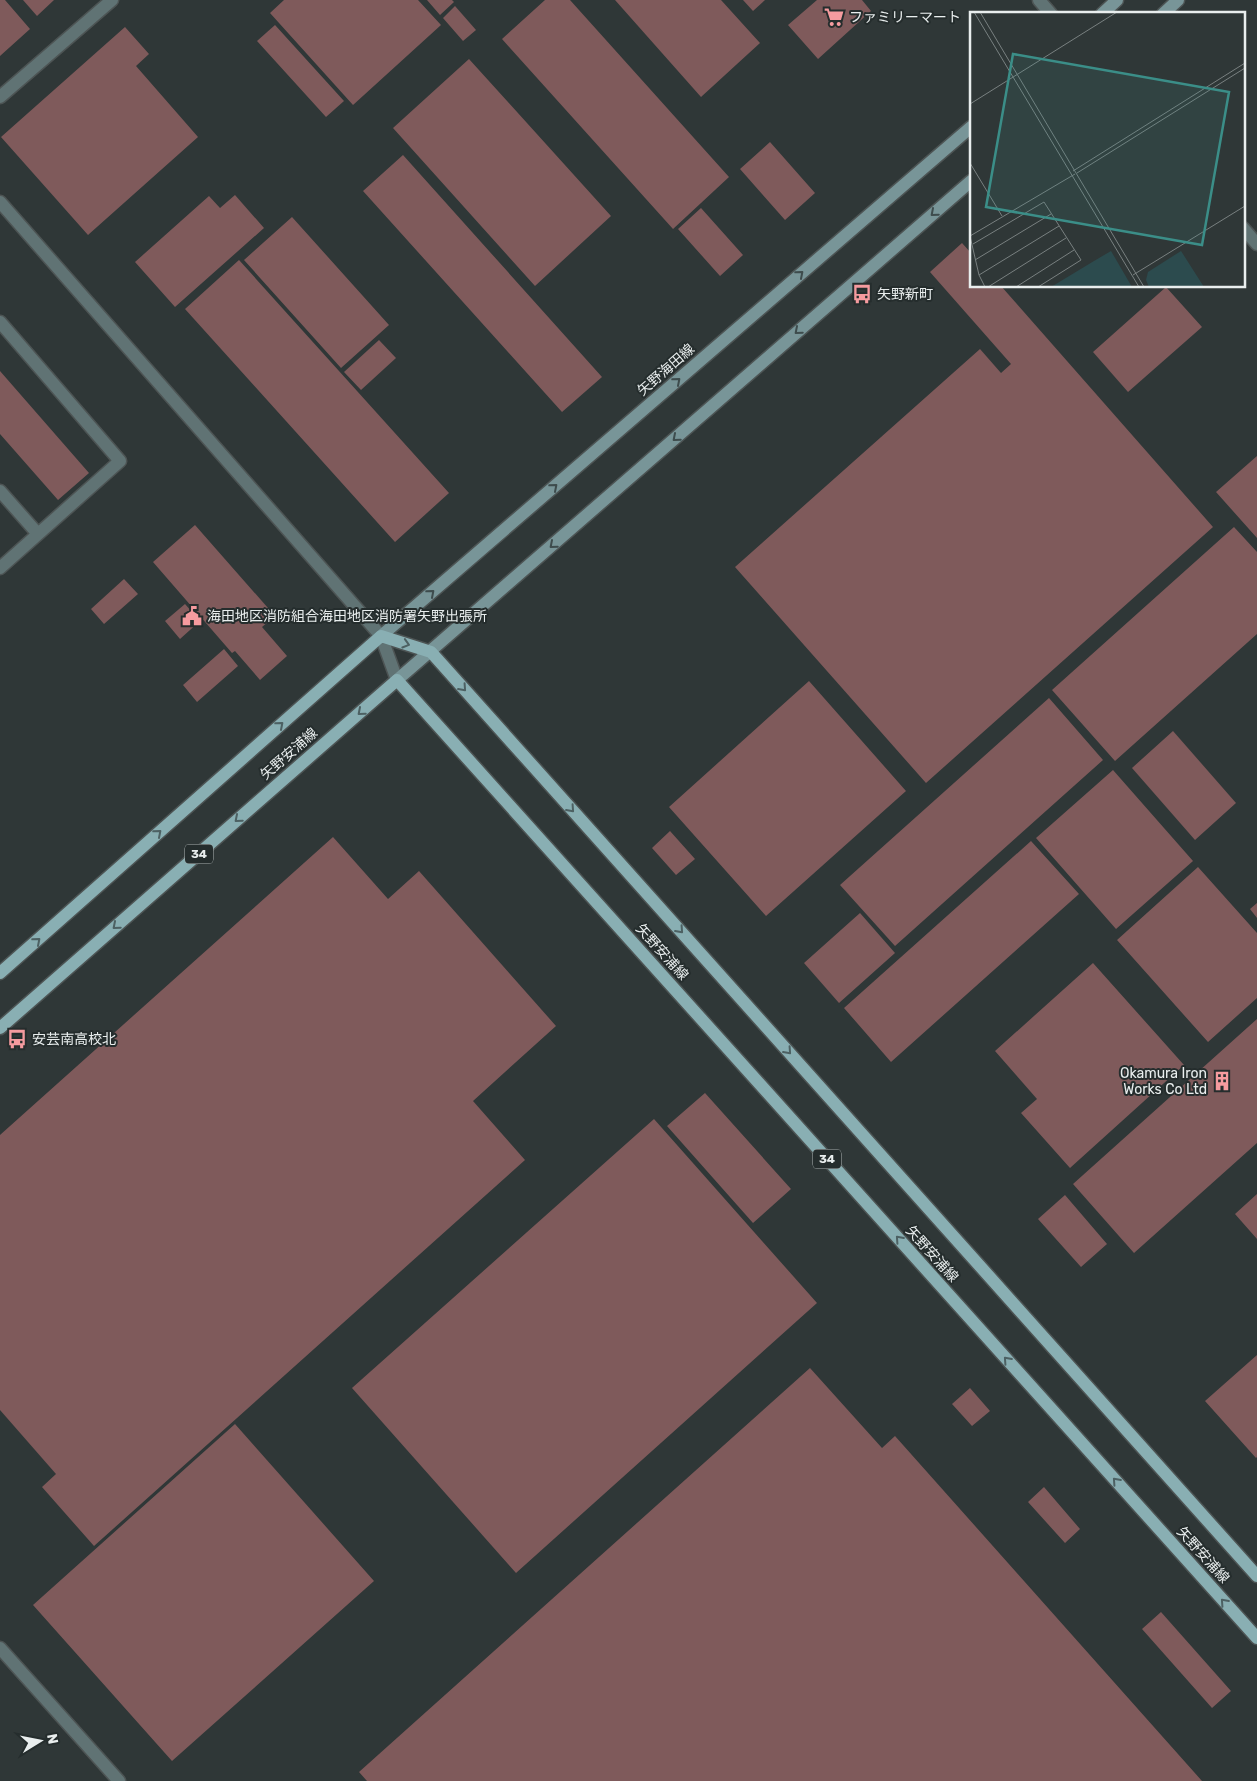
<svg xmlns="http://www.w3.org/2000/svg" width="1257" height="1781" viewBox="0 0 1257 1781" font-family="Rubik,'Noto Sans JP',sans-serif">
<rect width="100%" height="100%" fill="#2f3737"/>
<path fill="#7f5a5b" d="M0,0H5L30,29L0,56Z
M23,0H54L37,16Z
M284,0H418L441,25L353,105L270,13Z
M427,0H452L454,2L440,15Z
M545,0H570L729,177L673,229L502,39Z
M615,0H721L760,43L701,97Z
M743,0H765L753,11Z
M817,0H862L871,11L818,59L788,25Z
M455,6L476,30L463,41L443,18Z
M275,25L344,101L326,117L257,41Z
M125,27L149,54L136,66L198,137L88,235L1,137Z
M469,59L611,216L535,286L393,128Z
M770,142L815,193L785,220L740,169Z
M403,155L602,377L562,412L363,191Z
M235,195L264,228L175,307L135,262L209,196L220,208Z
M701,208L743,255L720,276L678,229Z
M292,217L389,325L341,368L244,260Z
M962,243L971,253V286H1001L1213,527L926,783L735,567L980,349L1001,373L1011,364L930,272Z
M239,260L449,493L395,542L185,309Z
M1166,287L1202,327L1128,392L1093,352Z
M379,340L396,358L361,390L344,372Z
M0,371L89,473L58,500L0,434Z
M1257,456V538L1216,492Z
M195,525L275,616L262,627L287,656L260,680L235,651L232,653L153,562Z
M1234,527L1257,552V634L1115,761L1052,690Z
M124,579L138,594L104,624L91,609Z
M185,604L200,621L180,639L165,621Z
M224,649L238,666L197,702L183,685Z
M809,681L906,791L766,916L669,807Z
M1049,698L1103,760L895,946L840,885Z
M1173,731L1236,803L1195,840L1132,768Z
M1113,770L1193,861L1116,929L1036,838Z
M670,831L695,859L676,875L652,848Z
M333,837L388,899L419,871L556,1026L473,1101L525,1160L94,1546L42,1487L56,1474L0,1410V1135Z
M1031,841L1079,894L891,1062L844,1008Z
M1198,867L1257,933V998L1208,1042L1117,940Z
M1257,903V918L1250,909Z
M860,913L895,953L839,1003L804,963Z
M1093,963L1184,1065L1070,1168L1021,1113L1037,1099L995,1051Z
M1257,1019V1143L1134,1253L1073,1184Z
M705,1093L791,1189L753,1223L667,1126Z
M654,1119L817,1303L516,1573L352,1388Z
M1257,1194V1239L1235,1214Z
M1065,1195L1107,1244L1081,1267L1038,1219Z
M1257,1355V1457L1256,1458L1205,1401Z
M810,1368L882,1448L895,1436L1202,1781H367L359,1772Z
M970,1388L990,1411L972,1426L952,1404Z
M235,1424L374,1581L172,1761L33,1605Z
M1044,1487L1080,1529L1065,1543L1028,1502Z
M1161,1612L1231,1691L1212,1708L1142,1629Z"/>
<g fill="none" stroke-linecap="round" stroke-linejoin="round">
<defs>
<path id="service" d="M0,322L120,461L0,568
M0,491L38,534"/>
<path id="tertiary" d="M1039,0L1051,14
M0,97L112,0
M0,202L381,636L397,680
M1243,228L1257,244
M0,1648L119,1781"/>
<path id="secondary" d="M1102,14L1117,0
M1163,14L1178,0
M381,636L971,127
M397,680L971,181"/>
<path id="primary" d="M0,973L381,636L431,652L1257,1576
M0,1028L397,680L1257,1638"/>
</defs>
<use href="#service" stroke="#4d5454" stroke-width="15"/>
<use href="#tertiary" stroke="#4d5454" stroke-width="15"/>
<use href="#secondary" stroke="#4d5454" stroke-width="15"/>
<use href="#primary" stroke="#4d5454" stroke-width="15"/>
<use href="#service" stroke="#607374" stroke-width="12"/>
<use href="#tertiary" stroke="#607374" stroke-width="12"/>
<use href="#secondary" stroke="#789598" stroke-width="12"/>
<use href="#primary" stroke="#89afb3" stroke-width="12"/>
</g>
<defs><path id="oneway-chevron" d="M-2-3.5L2.5 0L-2 3.5" fill="none" stroke-width="1.6" stroke-linecap="round" stroke-linejoin="round" transform="scale(1.25)"/></defs>
<g stroke="#3e4c4d">
<use href="#oneway-chevron" transform="translate(934 213) rotate(139)"/>
<use href="#oneway-chevron" transform="translate(800 274) rotate(-41)"/>
<use href="#oneway-chevron" transform="translate(798 331) rotate(139)"/>
<use href="#oneway-chevron" transform="translate(677 381) rotate(-41)"/>
<use href="#oneway-chevron" transform="translate(676 438) rotate(139)"/>
<use href="#oneway-chevron" transform="translate(554 487) rotate(-41)"/>
<use href="#oneway-chevron" transform="translate(553 545) rotate(139)"/>
<use href="#oneway-chevron" transform="translate(431 593) rotate(-41)"/>
</g>
<g stroke="#4d6163">
<use href="#oneway-chevron" transform="translate(406 644) rotate(17)"/>
<use href="#oneway-chevron" transform="translate(463 688) rotate(48)"/>
<use href="#oneway-chevron" transform="translate(361 712) rotate(139)"/>
<use href="#oneway-chevron" transform="translate(280 725) rotate(-41)"/>
<use href="#oneway-chevron" transform="translate(571 809) rotate(48)"/>
<use href="#oneway-chevron" transform="translate(238 819) rotate(139)"/>
<use href="#oneway-chevron" transform="translate(158 833) rotate(-41)"/>
<use href="#oneway-chevron" transform="translate(116 926) rotate(139)"/>
<use href="#oneway-chevron" transform="translate(680 930) rotate(48)"/>
<use href="#oneway-chevron" transform="translate(37 941) rotate(-41)"/>
<use href="#oneway-chevron" transform="translate(788 1051) rotate(48)"/>
<use href="#oneway-chevron" transform="translate(899 1239) rotate(-132)"/>
<use href="#oneway-chevron" transform="translate(1007 1360) rotate(-132)"/>
<use href="#oneway-chevron" transform="translate(1116 1481) rotate(-132)"/>
<use href="#oneway-chevron" transform="translate(1224 1602) rotate(-132)"/>
</g>
<defs>
<symbol id="supermarket-bare" viewBox="-9 -9 18 18"><path d="M-6-5.5h2.5l.6 2H6L4.5 2H-2.5L-4.4-4H-6ZM-1.5 3.2a1.3 1.3 0 1 0 .1 0ZM3 3.2a1.3 1.3 0 1 0 .1 0Z" fill="#f59b9f" stroke="#252d2d" stroke-width="2.5" paint-order="stroke"/></symbol>
<symbol id="bus-bare" viewBox="-9 -9 18 18"><path d="M-5-6H5V4H4V6H2V4H-2V6H-4V4H-5ZM-3.5-4V0h7V-4ZM-3.5 1.2v1.5H-2V1.2ZM2 1.2v1.5H3.5V1.2Z" fill="#f59b9f" stroke="#252d2d" stroke-width="2.5" paint-order="stroke"/></symbol>
<symbol id="civic-bare" viewBox="-9 -9 18 18"><path d="M-.6-6.5H3V-4.5H.6V-3L4-1V1h2V6H-6V1h2V-1L-.6-3ZM-1.2 2.5V6h2.4V2.5Z" fill="#f59b9f" stroke="#252d2d" stroke-width="2.5" paint-order="stroke"/></symbol>
<symbol id="building-bare" viewBox="-9 -9 18 18"><path d="M-4-6H4V6H1V3H-1V6H-4ZM-2.5-4.3h1.7v1.8h-1.7ZM.8-4.3h1.7v1.8H.8ZM-2.5-1h1.7V.8h-1.7ZM.8-1h1.7V.8H.8Z" fill="#f59b9f" stroke="#252d2d" stroke-width="2.5" paint-order="stroke"/></symbol>
</defs>
<g fill-rule="evenodd">
<use href="#supermarket-bare" x="820" y="3" width="28" height="28"/>
<use href="#bus-bare" x="848" y="280" width="28" height="28"/>
<use href="#civic-bare" x="178" y="602" width="28" height="28"/>
<use href="#bus-bare" x="3" y="1025" width="28" height="28"/>
<use href="#building-bare" x="1208" y="1067" width="28" height="28"/>
</g>
<g text-anchor="middle" dominant-baseline="central" stroke-width="4" stroke-linejoin="round" paint-order="stroke">
<g fill="#252d2d" stroke="#aeb4b4" stroke-width="1">
<rect x="185" y="844.5" width="28" height="19" rx="4"/>
<rect x="813" y="1149.5" width="28" height="19" rx="4"/>
</g>
<g font-size="12" font-weight="bold" fill="#e9eeee">
<text x="199" y="854">34</text>
<text x="827" y="1159">34</text>
</g>
<g font-size="14" fill="#e9eeee" stroke="#252d2d" text-anchor="start">
<text x="849" y="17">ファミリーマート</text>
<text x="877" y="294">矢野新町</text>
<text x="207" y="616">海田地区消防組合海田地区消防署矢野出張所</text>
<text x="32" y="1039">安芸南高校北</text>
<text x="1207" y="1073" text-anchor="end">Okamura Iron<tspan x="1207" dy="16">Works Co Ltd</tspan></text>
</g>
<g font-size="14" fill="#e9eeee" stroke="#252d2d">
<text transform="translate(666 370) rotate(-41)">矢野海田線</text>
<text transform="translate(289 754) rotate(-41)">矢野安浦線</text>
<text transform="translate(662 952) rotate(48)">矢野安浦線</text>
<text transform="translate(932 1254) rotate(48)">矢野安浦線</text>
<text transform="translate(1203 1555) rotate(48)">矢野安浦線</text>
</g>
</g>
<g transform="translate(970 12)">
<rect width="275" height="275" fill="#2f3737"/>
<path d="M141,239L162,275H81L124,249ZM211,239L234,275H179L176,268L178,260Z" fill="#2c4b4e"/>
<path fill="none" stroke="#798080" stroke-width="1" d="M4,0L169,275M10,0L174,275M0,92L147,0M0,151L32,204M103,159L275,51M107,161L275,56M0,224L105,162M0,224L9,263L15,275M3,232L74,190L111,248L68,275M5,248L81,202M9,263L89,214M163,263L275,194M18,275L96,226M46,275L104,238"/>
<path fill="#3b8e88" fill-opacity="0.15" stroke="#3b8e88" stroke-width="2.5" d="M43,42L259,80L232,233L16,195Z"/>
<rect width="275" height="275" fill="none" stroke="#e9eeee" stroke-width="2.5"/>
</g>
<g transform="translate(40 1741) rotate(80)" stroke="#252d2d" stroke-width="4" paint-order="stroke">
<path d="M0-4L9 19L0 12L-9 19Z" fill="#e9eeee"/>
<text y="-8" font-size="14" font-weight="bold" text-anchor="middle" fill="#e9eeee">N</text>
</g>
</svg>
